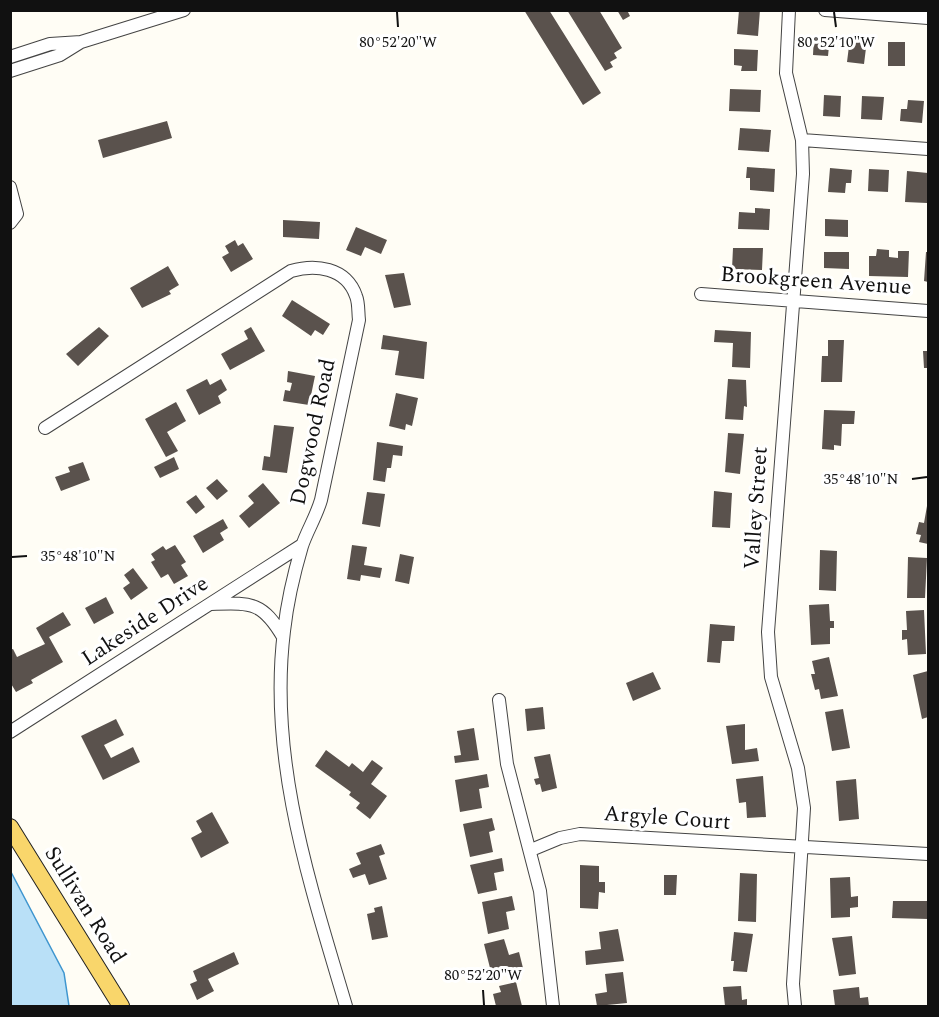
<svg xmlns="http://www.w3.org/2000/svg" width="939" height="1017" viewBox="0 0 939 1017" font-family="Spectral,serif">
<rect width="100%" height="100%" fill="#fffdf5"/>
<path fill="#b9e0f7" stroke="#3f96cf" stroke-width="1.5" d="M11,872L64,973L69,1006H11Z"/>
<path fill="#5a524d" d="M524,10H549L601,93L583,105Z
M567,10H599L622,48L614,53L617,58L610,62L613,67L605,71Z
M617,10H627L630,16L623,20Z
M739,10H760L758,36L737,34Z
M814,35L830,36L828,56L813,55Z
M850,38L867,40L864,64L847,62Z
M888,42H905V66H888Z
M734,49L758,50L757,71H741L742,66L734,65Z
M730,89L761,90L760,112L729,111Z
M824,95L841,96L840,117L823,116Z
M862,96L884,97L882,120L861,119Z
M908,100L924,101L922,123L900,121L901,109H907Z
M167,121L172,138L103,158L98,140Z
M740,128L771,130L769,152L738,150Z
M747,167L775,169L774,192L750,190V178H746Z
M830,168L852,170L851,183H846L845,193L828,192Z
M869,169L889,170L888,192L868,191Z
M907,171L928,173L927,203L905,202Z
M755,208L770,209L769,230L738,229L739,212L755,213Z
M825,219L848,220V237L825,236Z
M283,220L320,222L319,239L283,237Z
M356,227L387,240L381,254L365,247L361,256L346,250Z
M235,240L238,246L243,243L253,259L231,272L222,257L229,253L225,246Z
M733,248H763L762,270L732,269Z
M877,249L889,250V257L898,258V251H909L908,277L869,276V256H876Z
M824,252H849V269L824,268Z
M926,252H928V282L924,281Z
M168,266L179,285L169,291L171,294L142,308L130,288Z
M404,273L411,305L394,308L385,275Z
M292,300L330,324L323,335L315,330L311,336L282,316Z
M99,327L109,336L78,366L66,354Z
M251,327L265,351L230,370L221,354L248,339L244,331Z
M715,330L751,332L750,368L732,367L733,343L714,342Z
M383,335L427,342L424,379L395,375L399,351L381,349Z
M828,340H844L842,382H821L822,356H828Z
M923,351H928V368H924Z
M288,371L315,376L309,405L283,401L285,390L290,391L292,383L287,382Z
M207,379L210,385L221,379L227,390L218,396L221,403L199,415L186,390Z
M728,379L746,380L747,407L744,406L743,420L725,419Z
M396,393L418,398L412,426L406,424L405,430L389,426Z
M176,402L186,421L167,432L178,451L166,457L145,419Z
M824,410L855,411L854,424H842L841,446L834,445V450L822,449Z
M274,425L294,427L287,473L262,470L264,456L270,457Z
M728,433L744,434L740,474L725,472Z
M377,442L403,446L402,456L393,455L391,468H387L385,482L373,480Z
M174,457L179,469L160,478L154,467Z
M83,462L90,480L61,491L55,477L70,472L68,467Z
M217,479L228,491L217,500L206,488Z
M263,483L280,503L249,528L239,516L254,503L248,496Z
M714,491L732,493L730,528L712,527Z
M367,492L385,494L380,527L362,524Z
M196,495L205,507L196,514L186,502Z
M927,506H928V544L919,542L921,535L916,534L919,522L924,523Z
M223,519L228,528L220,533L224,540L203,553L193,536Z
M175,545L186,562L181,565L188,576L174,584L168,574L161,578L151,562L155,560L151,554L163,546L166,550Z
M352,545L367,547L364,565L382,568L380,578L361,575L360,581L347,579Z
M820,550L837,551L836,591L819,590Z
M400,554L414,557L409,584L395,581Z
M908,557L927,558L925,598H907Z
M133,568L148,588L131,600L123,588L130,583L124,575Z
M106,597L114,613L94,624L85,608Z
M829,604L830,621H834V628H830V644L811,645L809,605Z
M924,610L926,654L908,655L907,639L902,640V630H907L906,611Z
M63,612L71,625L49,637L63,662L31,680L33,683L16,692L10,682V650L13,649L17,657L45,644L36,628Z
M710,624L735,626L734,641H722L720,663L707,662Z
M829,657L838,696L821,699L819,689L815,690L811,674H815L812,661Z
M928,671V717L922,719L913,675Z
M653,672L661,689L633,701L626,683Z
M543,707L545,729L527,731L525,709Z
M843,709L850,748L832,751L825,712Z
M116,719L124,735L104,745L111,758L133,747L140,762L103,780L81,736Z
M745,724V750L757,748L759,761L732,764L726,726Z
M474,728L479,760L455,763L454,756L461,755L457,731Z
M326,750L349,767L352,763L363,772L372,760L383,768L371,784L387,796L370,819L356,808L360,803L349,795L351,792L315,766Z
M550,754L557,788L542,792L540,784L536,785L534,779L539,778L534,757Z
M487,774L489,787L479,789L482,808L460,812L455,780Z
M763,776L766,817L747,818L746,802L739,803L736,779Z
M856,779L859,819L839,821L836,781Z
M212,812L229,843L201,858L191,838L202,832L196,821Z
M492,818L495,830L489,832L493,852L470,857L463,824Z
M381,844L385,854L379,856L387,879L369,885L365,874L353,878L349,869L361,864L356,853Z
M502,858L504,871L494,873L497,890L478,894L470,865Z
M580,865L599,866V882H605V893L599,892L598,909L580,908Z
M740,873L757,874L756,922L738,921Z
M664,875H677L676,895H664Z
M850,877L851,897L858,896V907L850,908V917L831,918L830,878Z
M512,896L515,910L506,912L509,929L488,934L482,902Z
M893,901H928V919L892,918Z
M382,906L388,937L372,940L367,914L375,912L374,908Z
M618,929L624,961L586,965L585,951L601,949L599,932Z
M734,932L753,934L747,972L733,971L734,961H731Z
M852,936L856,974L839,976L832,938Z
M504,939L509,955L519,952L523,968L492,976L484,944Z
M234,952L239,964L208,979L214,991L197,1000L190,984L197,981L193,971Z
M623,972L627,1003L597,1006L595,994L607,992L605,974Z
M516,982L522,1006H496L493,994L501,992L499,986Z
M741,986L742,1000L747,999V1006H725L723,987Z
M859,987L860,998L868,997L869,1006H835L833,990Z"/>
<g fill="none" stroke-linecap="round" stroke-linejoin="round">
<defs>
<path id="minor" d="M789,10L786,73L802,140L803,174L768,632L771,677L798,768L804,808L793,984L795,1006
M825,10L928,18
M10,57L50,44L81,42L184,10
M10,71L60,55L81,42
M802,140L928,149
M10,187L17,214L10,223
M701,294L928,311
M45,428L291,271C315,264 346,267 356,296C359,303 358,313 359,320L321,500C316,517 307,531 302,546C294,573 287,604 284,631C268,760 310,884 346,1006
M211,604C251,603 262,601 283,637
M499,700L507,764L540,891L553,1006
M10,732L302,545
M531,850L560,838L580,834L928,854"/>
<path id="major" d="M10,827L121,1006"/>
</defs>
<use href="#minor" stroke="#444" stroke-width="14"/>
<use href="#major" stroke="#222" stroke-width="18"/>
<use href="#minor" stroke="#fff" stroke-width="12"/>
<use href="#major" stroke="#f9d66b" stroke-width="16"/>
</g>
<path fill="none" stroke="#111" stroke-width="2" d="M397,12L398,27M834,12L836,27M912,479L927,477M12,557L27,556M483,990L484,1005"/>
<g text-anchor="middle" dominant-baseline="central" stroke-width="6" stroke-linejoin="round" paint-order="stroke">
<g font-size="22" fill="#111" stroke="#fff">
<text transform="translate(816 281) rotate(4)">Brookgreen Avenue</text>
<text transform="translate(313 432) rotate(-78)">Dogwood Road</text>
<text transform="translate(756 508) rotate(-86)">Valley Street</text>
<text transform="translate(145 621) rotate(-33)">Lakeside Drive</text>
<text transform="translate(667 818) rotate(4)">Argyle Court</text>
<text transform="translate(85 905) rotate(58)">Sullivan Road</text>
</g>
</g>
<g font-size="15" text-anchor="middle" fill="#111" stroke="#fff" stroke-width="6" stroke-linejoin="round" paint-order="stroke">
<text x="398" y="47">80°52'20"W</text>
<text x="836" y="47">80°52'10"W</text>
<text x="861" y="484">35°48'10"N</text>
<text x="78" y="561">35°48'10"N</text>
<text x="483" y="980">80°52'20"W</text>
</g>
<rect width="939" height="1017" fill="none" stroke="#111111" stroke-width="24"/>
</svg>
